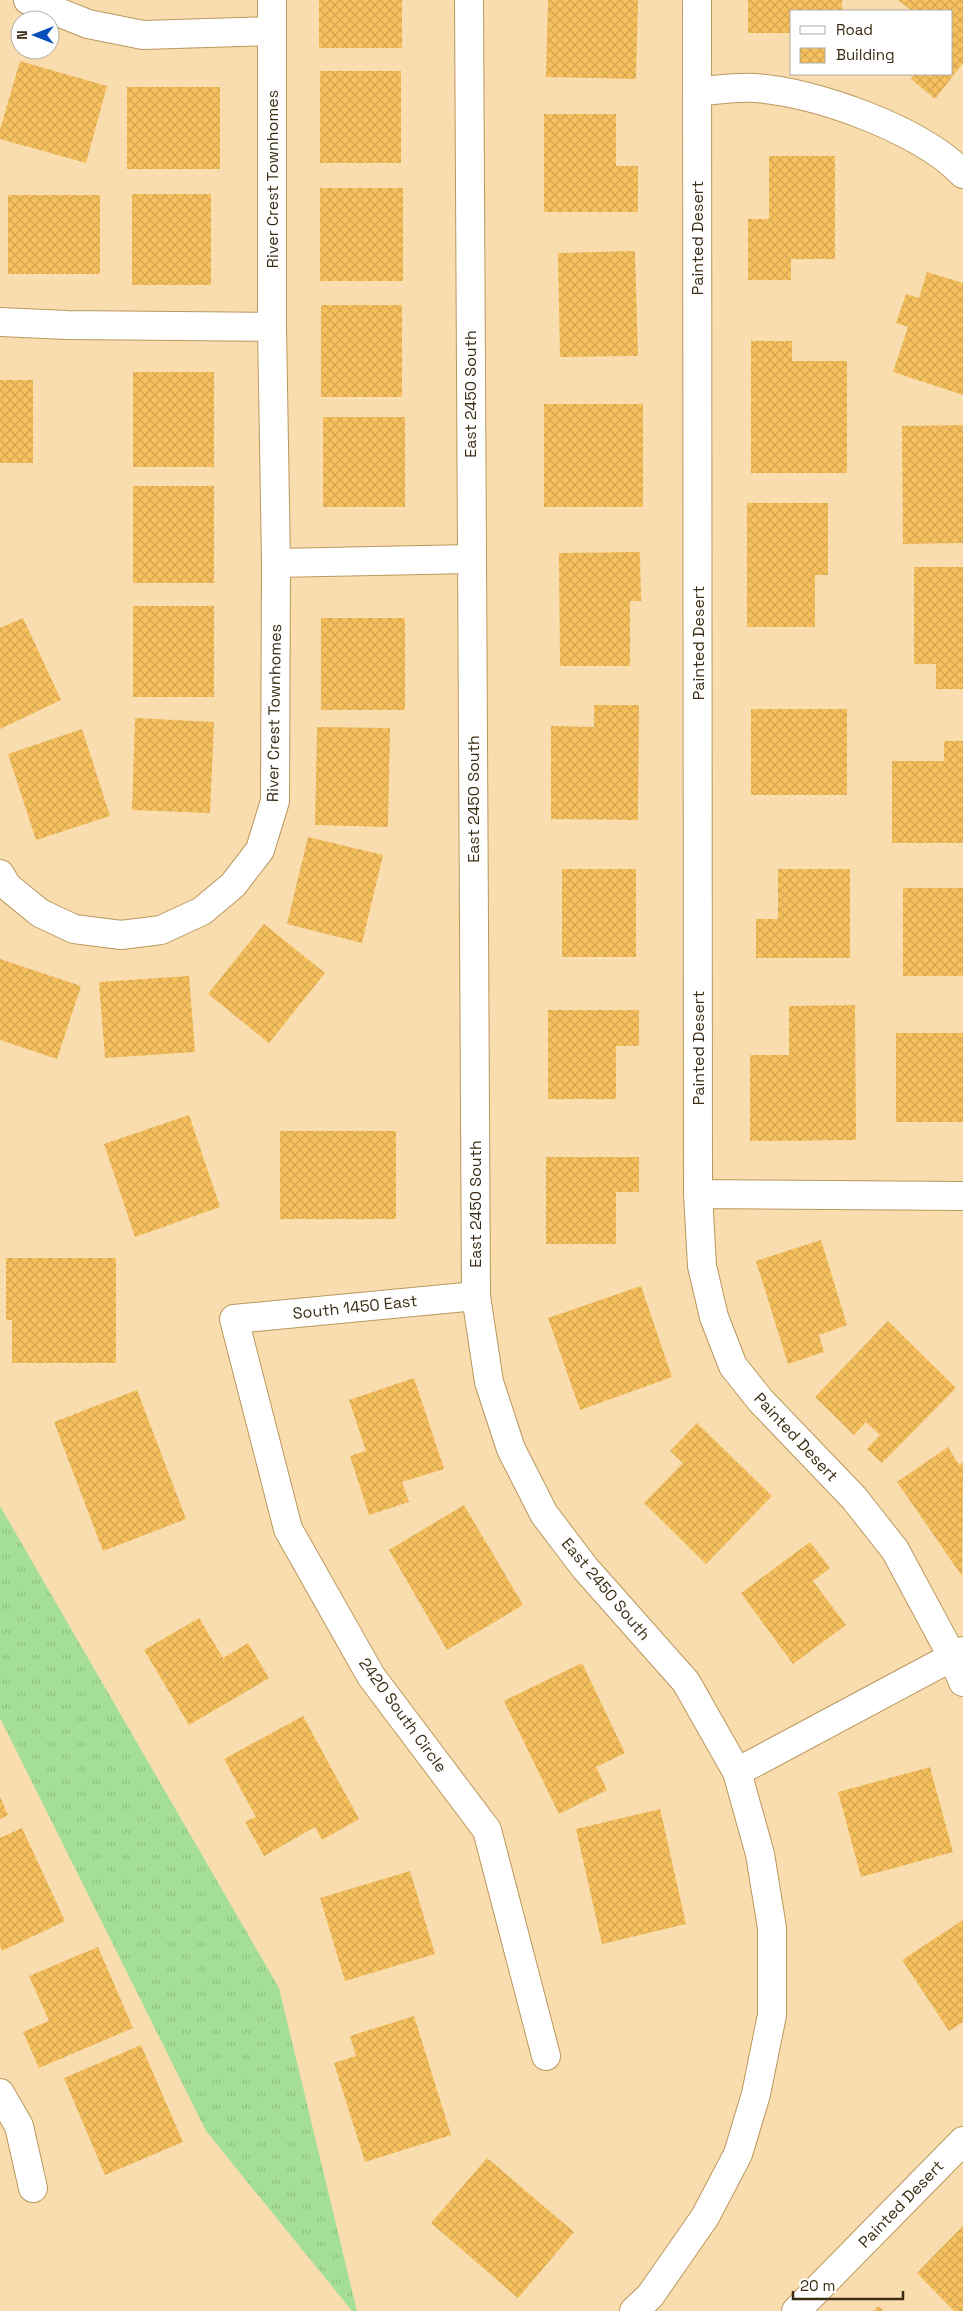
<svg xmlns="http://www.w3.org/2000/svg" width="963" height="2311" viewBox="0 0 963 2311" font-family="'Space Grotesk',sans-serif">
<defs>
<pattern id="grass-tufts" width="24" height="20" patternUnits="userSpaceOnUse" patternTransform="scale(1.25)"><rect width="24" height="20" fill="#a5df97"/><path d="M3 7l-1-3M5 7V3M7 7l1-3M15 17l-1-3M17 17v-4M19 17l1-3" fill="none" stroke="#8fc081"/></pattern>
<pattern id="building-cross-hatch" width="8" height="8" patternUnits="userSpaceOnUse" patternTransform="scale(1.25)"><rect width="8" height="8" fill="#f6c05e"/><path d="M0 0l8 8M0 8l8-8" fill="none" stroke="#d4a551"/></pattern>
</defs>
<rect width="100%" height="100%" fill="#faddae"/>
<path fill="url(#grass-tufts)" d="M0,1506L279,1988L357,2311H352L206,2131L0,1718Z"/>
<path fill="url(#building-cross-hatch)" d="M319,0H402V48H319Z
M548,0H638L636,79L546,77Z
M748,0H842V11H792V33H748Z
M898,0H963V63L935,99L911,79L915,74H952V11H912Z
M20,61L107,86L86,163L0,139V130Z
M320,71H401V163H320Z
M127,87H220V169H127Z
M544,114H616V166H638V212H544Z
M769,156H835V259H791V280H748V219H769Z
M320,188H403V281H320Z
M132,194H211V285H132Z
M8,195H100V274H8Z
M635,251L638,356L560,357L558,253Z
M927,272L963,283V395L893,372L908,327L896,323L906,294L919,298Z
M321,305H402V397H321Z
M751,341H792V361H847V473H751Z
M133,372H214V467H133Z
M0,380H33V463H0Z
M544,404H643V507H544Z
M323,417H405V507H323Z
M963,425V543L903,544L902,426Z
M133,486H214V583H133Z
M747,503H828V575H815V627H747Z
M640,552L641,601H630V666H560L559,553Z
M914,567H963V689H936V664H914Z
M133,606H214V697H133Z
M23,618L61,700L0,729V628Z
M321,618H405V710H321Z
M594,705H639L638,820L551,819V726L594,727Z
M751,709H847V795H751Z
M135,718L214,722L210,813L132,810Z
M317,727L390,728L388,827L315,825Z
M82,729L110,816L36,840L8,754Z
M944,741H963V843H892V761H944Z
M308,837L383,855L362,943L287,924Z
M562,869H636V957H562Z
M778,869H850V958H756V919H778Z
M903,888H963V976H903Z
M264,924L325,973L269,1043L208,994Z
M0,959L81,986L57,1059L0,1040Z
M189,976L195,1052L105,1058L99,982Z
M855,1005L856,1140L750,1141V1055H789V1006Z
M548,1010H639V1046H616V1099H548Z
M896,1033H963V1122H896Z
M189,1115L220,1207L135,1237L104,1144Z
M280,1131H396V1219H280Z
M546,1157H639V1192H616V1244H546Z
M821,1240L847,1325L819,1335L824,1352L788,1364L756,1261Z
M6,1258H116V1363H12V1320H6Z
M641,1286L672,1377L580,1410L548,1318Z
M888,1321L956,1388L882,1463L867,1449L880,1435L866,1422L854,1435L815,1397Z
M414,1378L444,1469L402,1482L409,1502L369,1515L350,1456L366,1451L349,1400Z
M137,1390L186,1519L103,1551L54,1422Z
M697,1423L772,1496L706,1564L644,1503L683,1463L670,1451Z
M948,1447L959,1465L963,1462L962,1576L897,1482Z
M464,1505L523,1605L447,1650L389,1550Z
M810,1542L830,1568L813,1581L846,1625L793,1664L741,1593Z
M199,1618L223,1658L248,1643L269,1678L189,1725L144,1650Z
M582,1663L625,1753L596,1767L607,1790L559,1814L504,1701Z
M303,1716L359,1819L322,1840L315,1827L264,1856L245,1822L256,1817L224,1759Z
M930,1767L953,1852L861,1877L838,1792Z
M0,1797L8,1815L0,1819Z
M660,1809L686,1924L602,1944L576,1829Z
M22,1828L65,1921L2,1951L0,1946V1838Z
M410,1871L435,1954L345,1981L320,1898Z
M963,1920V2022L949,2031L902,1960Z
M98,1947L133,2028L39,2068L23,2032L49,2021L29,1976Z
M414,2016L451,2135L365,2162L334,2063L356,2056L350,2036Z
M141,2045L183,2142L105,2175L64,2078Z
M487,2158L574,2232L518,2298L431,2223Z
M963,2226V2311H954L917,2273Z
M878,2306L884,2311H874Z"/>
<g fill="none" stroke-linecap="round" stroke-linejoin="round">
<defs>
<path id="minor" d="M28,0L88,24L143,35L272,31
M697,0L698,1194L702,1266L714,1317L733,1366L761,1401L854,1498L895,1550L953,1658L963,1682
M697,92C715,90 735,87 754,88C813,91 922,130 963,174
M0,322L67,325L272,327
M276,563L471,559
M0,874L7,886L40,913L74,929L121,935L161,930L202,911L233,885L260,850L275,801L276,563L272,327V0
M698,1194L963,1196
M476,1296L234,1319L288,1529L371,1676L487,1830L546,2056
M737,1772L963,1651
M0,2093L19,2126L33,2188
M796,2311L963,2141"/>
<path id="tertiary" d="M469,0L476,1296L489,1382L511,1449L544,1514L585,1568L686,1682L737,1772L760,1854L772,1928V2015L756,2094L738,2154L705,2217L650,2296L634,2311"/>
</defs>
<use href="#minor" stroke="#ba985e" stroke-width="30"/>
<use href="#tertiary" stroke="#ba985e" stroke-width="30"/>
<use href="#minor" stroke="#fff" stroke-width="28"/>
<use href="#tertiary" stroke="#fff" stroke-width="28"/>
</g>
<g text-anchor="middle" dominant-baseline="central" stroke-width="5" stroke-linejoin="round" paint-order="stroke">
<g font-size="16" fill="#3b2d14" stroke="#fff">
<text transform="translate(272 179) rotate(-90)">River Crest Townhomes</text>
<text transform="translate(697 238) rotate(-90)">Painted Desert</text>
<text transform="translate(470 394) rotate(-90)">East 2450 South</text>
<text transform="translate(698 643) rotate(-90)">Painted Desert</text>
<text transform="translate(274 713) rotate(-89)">River Crest Townhomes</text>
<text transform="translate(473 799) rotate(-90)">East 2450 South</text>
<text transform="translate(698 1048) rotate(-90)">Painted Desert</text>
<text transform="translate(475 1204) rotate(-90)">East 2450 South</text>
<text transform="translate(355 1307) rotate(-6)">South 1450 East</text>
<text transform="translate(796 1437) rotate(47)">Painted Desert</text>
<text transform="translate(606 1589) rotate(50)">East 2450 South</text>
<text transform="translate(403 1715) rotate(54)">2420 South Circle</text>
<text transform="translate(901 2204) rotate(-46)">Painted Desert</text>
</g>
</g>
<rect x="790" y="10" width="162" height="65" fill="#ffffff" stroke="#b1aba1"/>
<rect x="800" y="26" width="25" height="8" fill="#ffffff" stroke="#b1aba1"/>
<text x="836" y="35" font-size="15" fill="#3b2d14">Road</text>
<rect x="800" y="48" width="25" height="15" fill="url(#building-cross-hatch)" stroke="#b1aba1"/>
<text x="836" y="60" font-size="15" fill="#3b2d14">Building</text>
<g transform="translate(35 35) rotate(270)"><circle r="24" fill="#ffffff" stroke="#b1aba1"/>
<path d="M0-4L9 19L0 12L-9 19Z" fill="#044eb9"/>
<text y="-8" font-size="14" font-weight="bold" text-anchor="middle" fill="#3b2d14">N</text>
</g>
<path d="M793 2291v8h110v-8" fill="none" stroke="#3b2d14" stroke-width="2.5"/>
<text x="800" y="2291" font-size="15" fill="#3b2d14" stroke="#ffffff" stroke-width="4" paint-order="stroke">20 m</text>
</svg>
